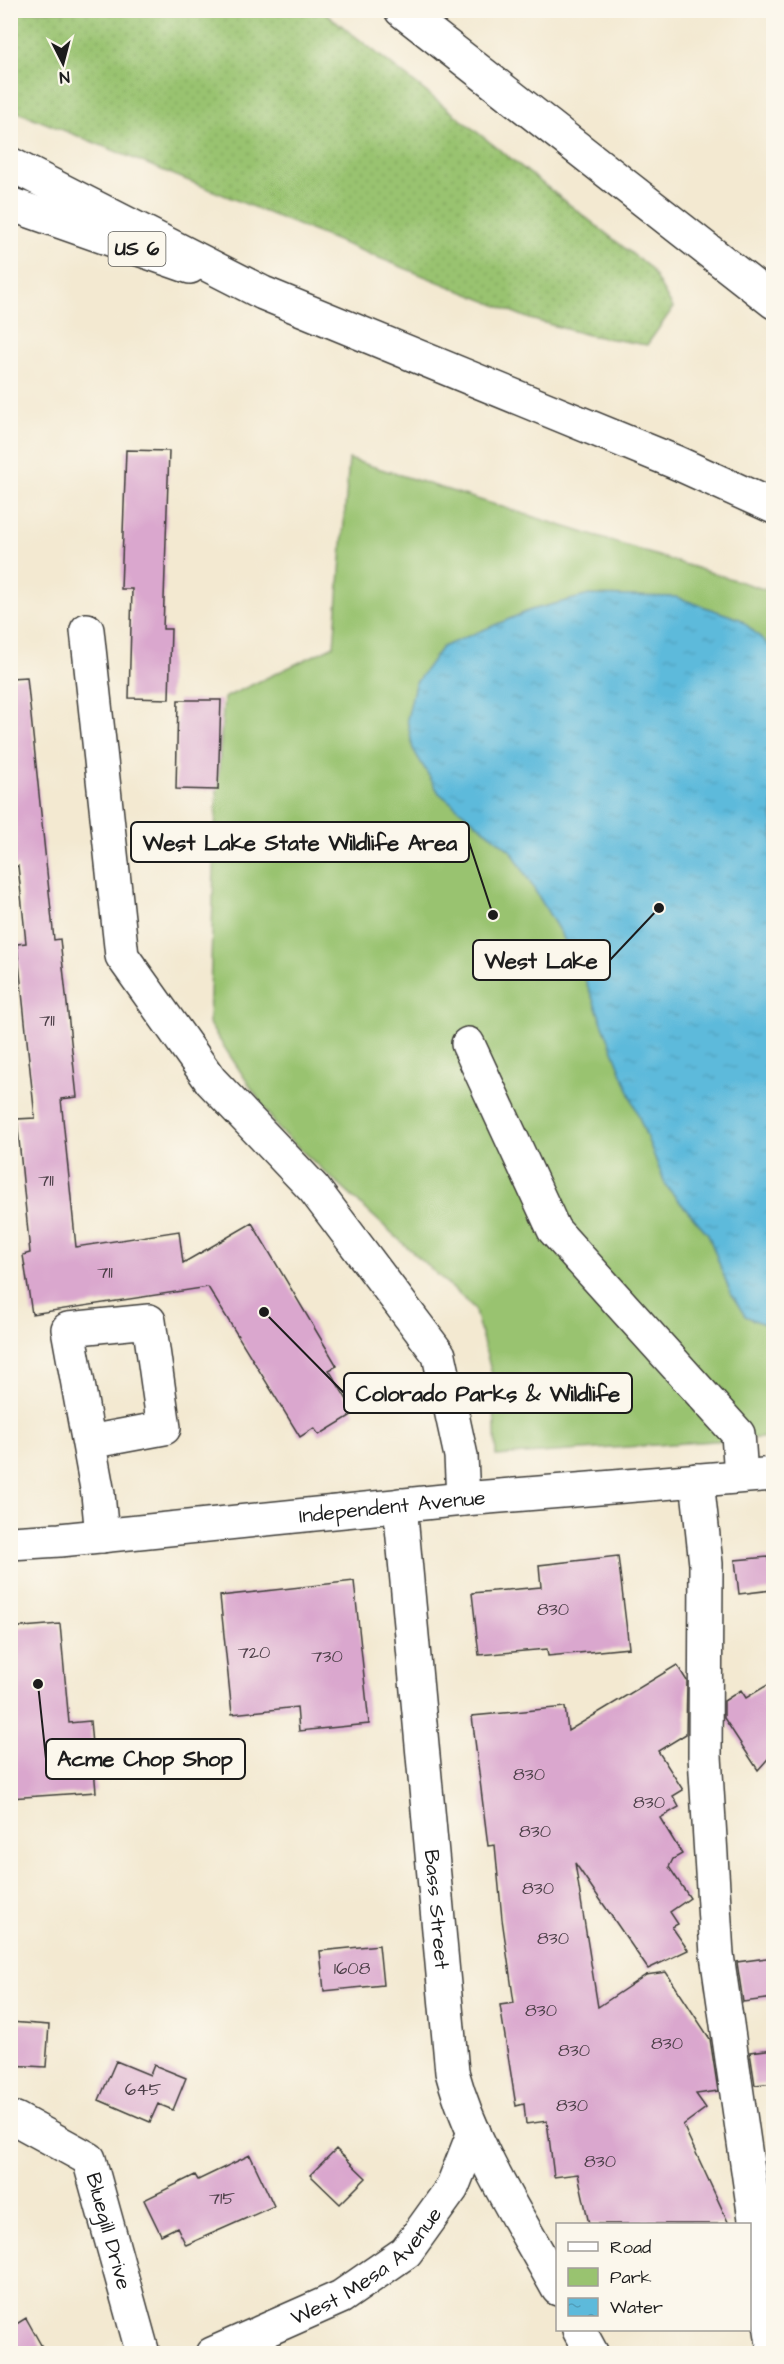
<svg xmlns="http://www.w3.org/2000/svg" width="784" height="2364" viewBox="0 0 784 2364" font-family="'Architects Daughter',sans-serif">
<defs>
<pattern id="grass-dots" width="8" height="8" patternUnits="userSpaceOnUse" patternTransform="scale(1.5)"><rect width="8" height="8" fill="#99c370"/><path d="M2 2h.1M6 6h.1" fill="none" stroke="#83a760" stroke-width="1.8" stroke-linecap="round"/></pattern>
<pattern id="water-ripples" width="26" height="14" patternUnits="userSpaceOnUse" patternTransform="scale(1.5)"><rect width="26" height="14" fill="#5dbadb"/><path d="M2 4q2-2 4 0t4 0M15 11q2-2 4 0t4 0" fill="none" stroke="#509fbb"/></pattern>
</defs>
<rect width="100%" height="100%" fill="#fbf7ec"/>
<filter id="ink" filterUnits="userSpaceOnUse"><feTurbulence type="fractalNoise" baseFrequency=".0167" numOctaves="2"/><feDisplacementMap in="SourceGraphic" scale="12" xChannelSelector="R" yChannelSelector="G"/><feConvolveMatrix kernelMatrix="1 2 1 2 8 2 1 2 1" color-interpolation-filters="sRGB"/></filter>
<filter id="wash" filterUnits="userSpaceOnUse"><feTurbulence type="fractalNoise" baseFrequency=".008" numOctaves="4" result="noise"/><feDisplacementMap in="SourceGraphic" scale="24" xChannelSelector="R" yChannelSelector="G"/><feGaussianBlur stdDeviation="1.35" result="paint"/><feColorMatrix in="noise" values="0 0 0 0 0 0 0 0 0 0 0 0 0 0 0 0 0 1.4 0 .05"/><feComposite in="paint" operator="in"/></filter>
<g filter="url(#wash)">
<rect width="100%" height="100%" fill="#f3e9d1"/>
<path fill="url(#grass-dots)" stroke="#5a7046" stroke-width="1.5" d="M10,11H323L650,268L673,308L647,345L588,335L530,319L11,109Z"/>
<path fill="#99c370" stroke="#5a7046" stroke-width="1.5" d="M349,459L773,592V1437L496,1456L493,1378L474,1308L279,1130L209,1024L216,805L224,698L334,646Z"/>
<path fill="url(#water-ripples)" stroke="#3c6b7c" stroke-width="1.5" d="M589,595L676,597L740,619L773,649V1328L745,1316L730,1292L708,1234L666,1186L579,964L512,852L439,793L413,749L407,719L415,684L442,647L531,610Z"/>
<g id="blocks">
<path fill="#daa7ce" d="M126,450L169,451L163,629H171L169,699L129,698L132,589H121Z
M27,677L54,940L60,939L77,1097L61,1099L76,1247L179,1231L183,1263L252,1223L337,1366L329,1370L355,1413L319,1435L314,1428L300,1437L208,1287L32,1314L23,1255L30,1253L17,1119L35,1118L17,944L26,943L18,866L13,867L10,847V678Z
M178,700H221L218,790L176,789Z
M618,1556L629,1648L548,1656L547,1649L479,1655L472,1593L541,1587L539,1565Z
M768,1557L772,1590L739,1594L735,1560Z
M354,1581L369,1724L299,1731L297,1707L232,1714L220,1596Z
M60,1624L69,1723L90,1721L96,1792L10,1798V1628Z
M677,1665L687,1681L686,1734L658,1751L683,1790L673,1796L679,1807L660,1818L682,1854L673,1859L669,1867L690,1898L670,1912L678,1924L672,1927L688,1950L648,1969L575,1863L598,2007L646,1975L666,1972L710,2039L718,2091L696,2094L706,2108L683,2125L729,2224H589L578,2174L554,2177L547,2121L526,2124L524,2104L516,2106L500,2005L514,2003L502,1919L495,1845L488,1846L472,1716L565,1707L568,1731Z
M774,1681V1752L758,1770L724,1718V1701L741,1690L746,1698Z
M379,1945L383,1985L324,1991L320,1951Z
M774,1957V1998L743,2002L737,1962Z
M10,2022L49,2025L46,2067L10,2065Z
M774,2049V2083L755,2085L750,2052Z
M116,2061L150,2075L154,2065L186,2078L173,2110L158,2104L150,2122L99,2100Z
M336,2149L366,2178L340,2204L310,2175Z
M250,2155L274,2206L186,2245L177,2227L161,2235L144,2200L195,2175L198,2180Z
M26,2318L46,2354H10V2328Z"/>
</g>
</g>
<g filter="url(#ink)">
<use href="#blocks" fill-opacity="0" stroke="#3c3b37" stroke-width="1.5"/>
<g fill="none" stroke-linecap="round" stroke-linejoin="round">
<defs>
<g id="minor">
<path d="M87,630L122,956L211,1081L314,1189L439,1355L461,1456L463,1499"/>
<path d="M468,1044L554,1230L738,1434L741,1476"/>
<path d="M89,1442L164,1428L149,1321L68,1329L98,1494L102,1536"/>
<path d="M697,1480L706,1564L705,1756L717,1955L774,2351"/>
<path id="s1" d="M400,1505L452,2072C473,2149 520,2219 558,2289"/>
<path id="s2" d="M10,1543L60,1540L463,1499L774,1474"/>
<path id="s3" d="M10,2120L16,2119L89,2159L143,2354"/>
<path d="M579,2330L592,2354"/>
<path id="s4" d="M212,2354L341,2297L406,2252L452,2188L474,2132"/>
</g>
<path id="major" d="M10,204L190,267"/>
<path id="highway" d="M401,10L774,302
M10,164L263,293L675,462L774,507"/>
</defs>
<use href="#minor" stroke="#3c3b37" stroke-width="36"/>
<use href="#major" stroke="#3c3b37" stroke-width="36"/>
<use href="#highway" stroke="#3c3b37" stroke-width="36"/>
<use href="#minor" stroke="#fff" stroke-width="33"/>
<use href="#major" stroke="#fff" stroke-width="33"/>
<use href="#highway" stroke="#fff" stroke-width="33"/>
</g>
</g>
<g text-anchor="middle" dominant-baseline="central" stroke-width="5" stroke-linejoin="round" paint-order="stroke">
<g font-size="18" fill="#4c3f48">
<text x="47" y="1020">711</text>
<text x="46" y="1180">711</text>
<text x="105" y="1272">711</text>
<text x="553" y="1609">830</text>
<text x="254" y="1652">720</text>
<text x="327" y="1656">730</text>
<text x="529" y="1774">830</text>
<text x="649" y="1802">830</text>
<text x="535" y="1831">830</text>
<text x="538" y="1888">830</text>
<text x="553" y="1938">830</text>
<text x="352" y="1968">1608</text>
<text x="541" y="2010">830</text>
<text x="667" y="2043">830</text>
<text x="574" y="2050">830</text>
<text x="143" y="2089">645</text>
<text x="572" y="2105">830</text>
<text x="600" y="2161">830</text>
<text x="222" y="2198">715</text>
</g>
<rect fill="#fbf7ec" stroke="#5f5e5a" stroke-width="1.5" x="108.5" y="232" width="57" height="34" rx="4.5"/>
<g font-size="20" font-weight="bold" fill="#1c1c1c">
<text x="137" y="249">US 6</text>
</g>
<g font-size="21" fill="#1c1c1c" stroke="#fbf7ec">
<text stroke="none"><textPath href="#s2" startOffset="384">Independent Avenue</textPath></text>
<text stroke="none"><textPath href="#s1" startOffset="406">Bass Street</textPath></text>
<text stroke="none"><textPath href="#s3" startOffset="164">Bluegill Drive</textPath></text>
<text stroke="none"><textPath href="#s4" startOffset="180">West Mesa Avenue</textPath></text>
</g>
</g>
<path fill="none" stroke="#1c1c1c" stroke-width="2" d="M493 915L469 842M659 908L610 960M264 1312L344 1393M38 1684L46 1759"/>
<g fill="#1c1c1c" stroke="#fbf7ec" stroke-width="2">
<circle cx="493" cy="915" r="6"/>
<circle cx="659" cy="908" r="6"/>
<circle cx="264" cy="1312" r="6"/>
<circle cx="38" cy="1684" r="6"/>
</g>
<g fill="#fbf7ec" stroke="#1c1c1c" stroke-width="2">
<rect x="131" y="822" width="338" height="40" rx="6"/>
<rect x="473" y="940" width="137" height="40" rx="6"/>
<rect x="344" y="1373" width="288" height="40" rx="6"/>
<rect x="46" y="1739" width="199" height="40" rx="6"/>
</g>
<g font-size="22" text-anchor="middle" font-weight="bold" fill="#1c1c1c">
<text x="300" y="850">West Lake State Wildlife Area</text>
<text x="541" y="968">West Lake</text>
<text x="488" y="1401">Colorado Parks &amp; Wildlife</text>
<text x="145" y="1766">Acme Chop Shop</text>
</g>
<rect width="784" height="2364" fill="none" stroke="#fbf7ec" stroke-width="36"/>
<rect x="556" y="2223" width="195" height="108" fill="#fbf7ec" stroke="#a29f99" stroke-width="1.5"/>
<rect x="568" y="2242" width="30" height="9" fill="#ffffff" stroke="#a29f99" stroke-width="1.5"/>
<text x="610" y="2253" font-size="18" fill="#1c1c1c">Road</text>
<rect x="568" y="2268" width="30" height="18" fill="#99c370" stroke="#a29f99" stroke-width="1.5"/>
<text x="610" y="2283" font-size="18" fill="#1c1c1c">Park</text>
<rect x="568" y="2298" width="30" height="18" fill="url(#water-ripples)" stroke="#a29f99" stroke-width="1.5"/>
<text x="610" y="2313" font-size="18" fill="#1c1c1c">Water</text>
<g transform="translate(63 63) rotate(174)" stroke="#fbf7ec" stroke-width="4.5" paint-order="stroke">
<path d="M0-4.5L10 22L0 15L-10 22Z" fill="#1c1c1c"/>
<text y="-9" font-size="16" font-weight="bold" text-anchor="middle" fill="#1c1c1c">N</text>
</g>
</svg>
